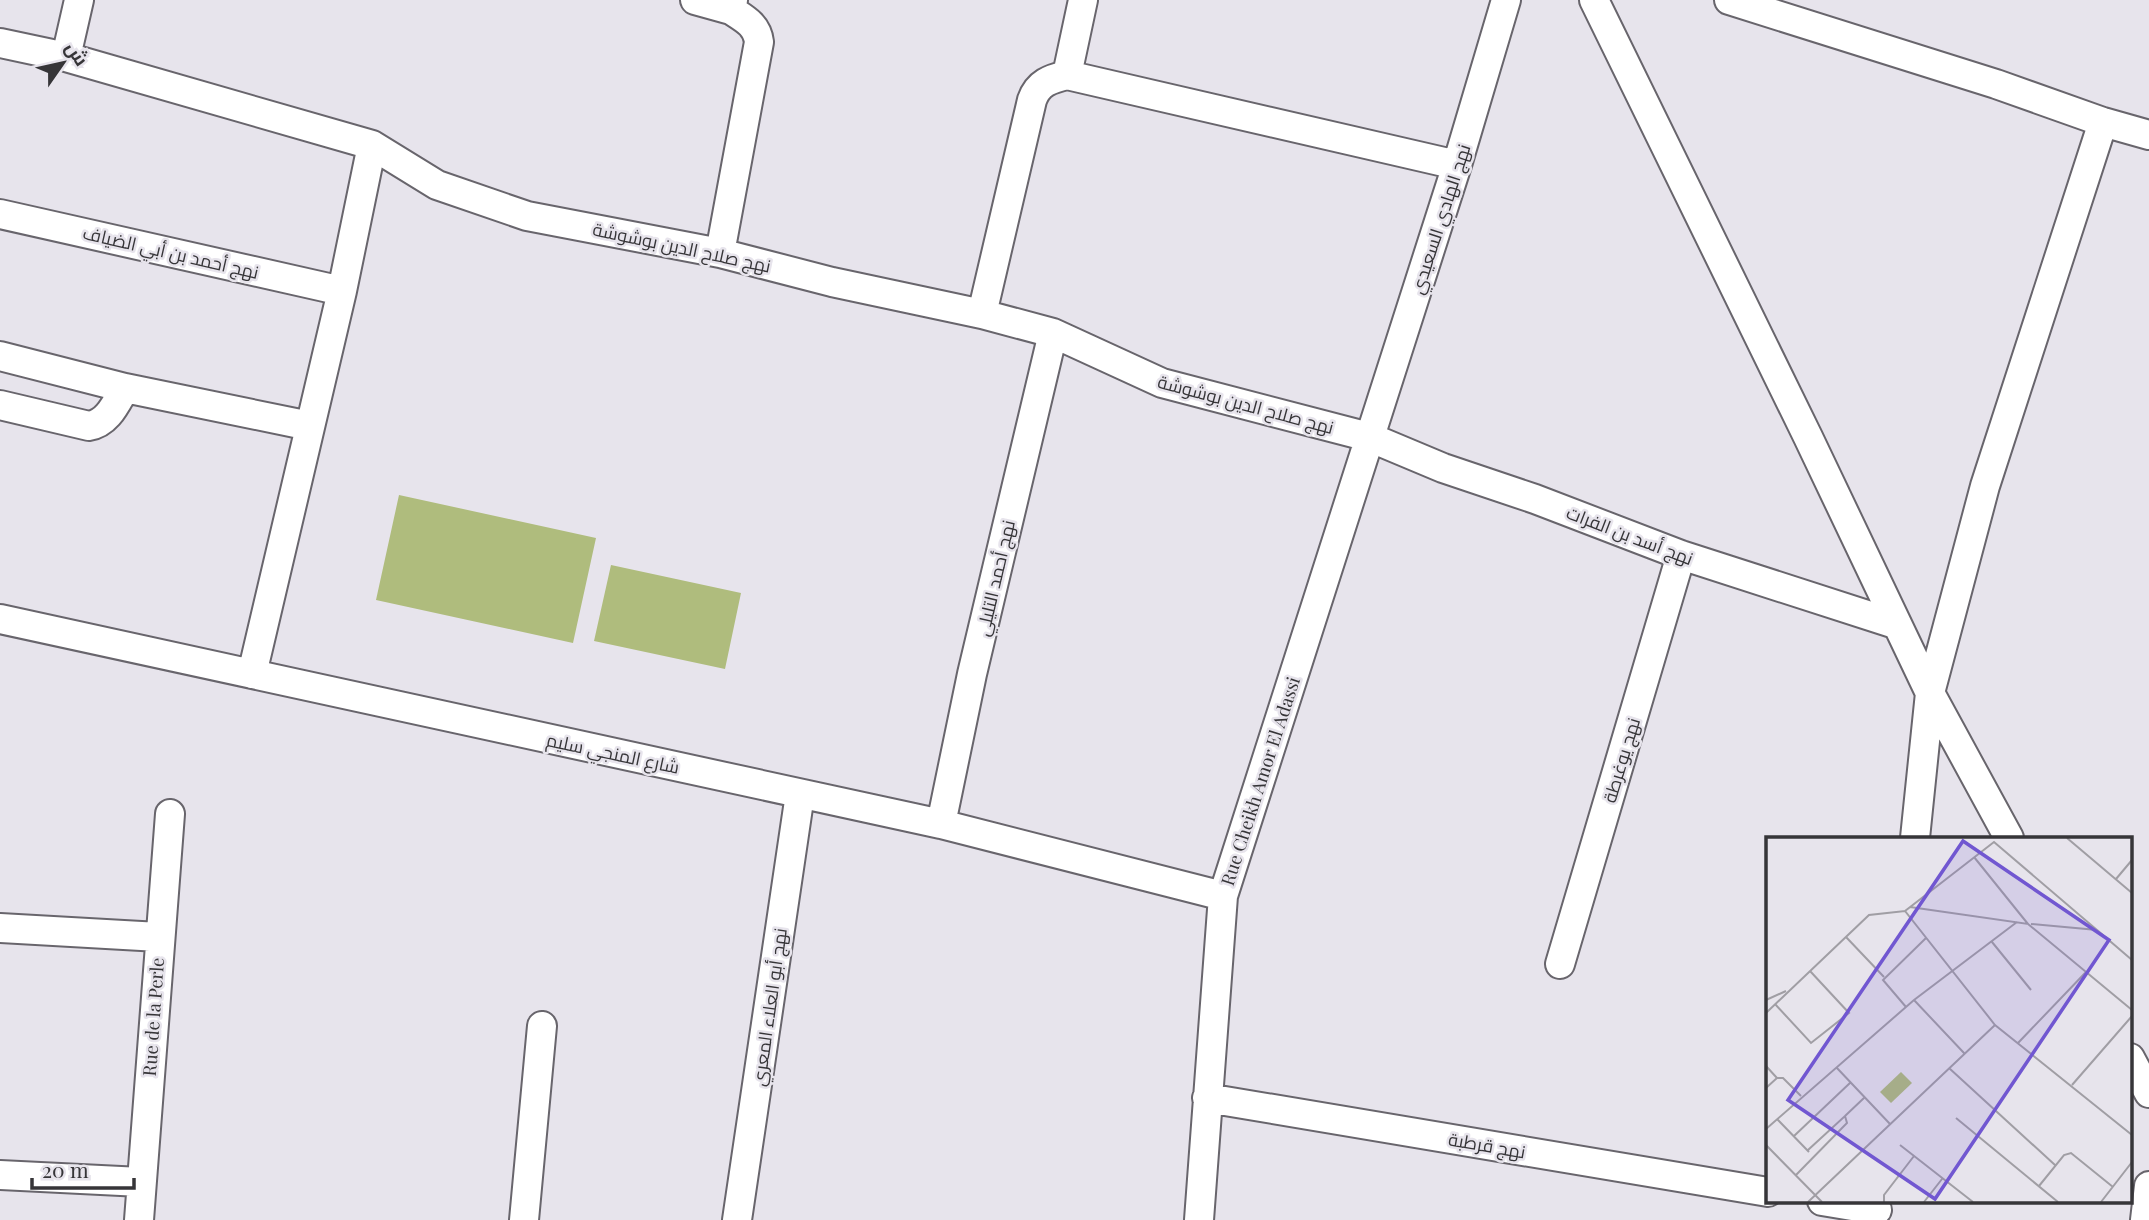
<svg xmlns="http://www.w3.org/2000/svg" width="2149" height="1220" viewBox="0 0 2149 1220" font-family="'Playfair Display',Cairo,serif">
<rect width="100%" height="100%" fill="#e7e4ec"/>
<path fill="#afbc7d" d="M399,495L596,538L573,643L376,600Z
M611,565L741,593L725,669L594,641Z"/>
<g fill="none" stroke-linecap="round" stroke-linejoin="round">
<defs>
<path id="street" d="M695,0L731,10L733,0
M1594,0L1808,437L1930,693L1985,486L2103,122
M1729,0L1996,84L2103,122L2149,135
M0,43L66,57L372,145L437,185L527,216L720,253L832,282L982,314L1053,333L1162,383L1369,437L1443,468L1535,499L1681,555L1895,624
M66,57L79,0
M1067,75L1083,0
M0,214L342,291
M720,253L759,42C757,25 745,19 731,10
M982,314L1032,100C1038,83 1050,79 1067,75L1457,165
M0,356L125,388C116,403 108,423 89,426L0,405
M125,388L310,426
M0,619L941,824L1223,896
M252,674L342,291L372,145
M1930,693L2009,838
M941,824L972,674L1053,333
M1915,838L1930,693
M0,928L159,937
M1560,964L1681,555
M2130,1058L2149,1093
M1207,1098L1768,1192
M0,1175L141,1182
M1822,1201L1877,1210
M139,1220L170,814
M524,1220L542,1026
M737,1220L800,794
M1199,1220L1223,896L1457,165L1506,0
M2145,1220L2149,1186"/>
</defs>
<use href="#street" stroke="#68656c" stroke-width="32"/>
<use href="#street" stroke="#fff" stroke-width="28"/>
</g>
<g text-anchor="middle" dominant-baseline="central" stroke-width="5" stroke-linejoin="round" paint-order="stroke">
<g font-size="18" fill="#363538" stroke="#e7e4ec">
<text transform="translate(1440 219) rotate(-72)">نهج الهادي السعيدي</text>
<text transform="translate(682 247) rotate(12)">نهج صلاح الدين بوشوشة</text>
<text transform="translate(171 252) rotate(13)">نهج أحمد بن أبي الضياف</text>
<text transform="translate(1246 404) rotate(15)">نهج صلاح الدين بوشوشة</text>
<text transform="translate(1630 535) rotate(21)">نهج أسد بن الفرات</text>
<text transform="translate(995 578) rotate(-77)">نهج أحمد التليلي</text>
<text transform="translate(613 753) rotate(12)">شارع المنجي سليم</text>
<text transform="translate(1621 760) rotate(-73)">نهج يوغرطة</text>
<text transform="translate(1260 781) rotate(-72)">Rue Cheikh Amor El Adassi</text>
<text transform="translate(769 1007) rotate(-82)">نهج أبو العلاء المعري</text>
<text transform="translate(153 1017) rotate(-86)">Rue de la Perle</text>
<text transform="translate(1487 1145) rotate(10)">نهج قرطبة</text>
</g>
</g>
<g transform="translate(1766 837)">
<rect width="366" height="366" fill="#e7e4ec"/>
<path d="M135,235L146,246L125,266L114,255Z" fill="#afbc7d"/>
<path fill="none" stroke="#a09ea4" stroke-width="2" d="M301,1L366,56M350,42L366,23M144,70L262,87L208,20M139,74L228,5L331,93M262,87L366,173M265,87L331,93L366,123M80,100L118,140M226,105L265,153M0,163L20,154M148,163L198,216M9,167L45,206L83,176L44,134M140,170L117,143L160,101M0,176L103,78L139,74L229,188L366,298M252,206L320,135M0,229L11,241L0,251M70,230L124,287M183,231L289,328M11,241H17L35,259M306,248L366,179M79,279L99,260M190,281L292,365M11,282L43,315M0,292L148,163L251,85M28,299L85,245M0,308L56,365M134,308L207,365M29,339L81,286L79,279L42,313M273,349L298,318L305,316L347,350M42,365L229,188M118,365V358L148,319M158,365L176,342M335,365L366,325"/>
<path fill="#7157d1" fill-opacity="0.15" stroke="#7157d1" stroke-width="3.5" d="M197,4L343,103L169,362L22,263Z"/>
<rect width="366" height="366" fill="none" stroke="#363538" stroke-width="3.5"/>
</g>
<g transform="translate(63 63) rotate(56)" stroke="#e7e4ec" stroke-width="5" paint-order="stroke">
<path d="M0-5L12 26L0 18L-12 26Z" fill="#363538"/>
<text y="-10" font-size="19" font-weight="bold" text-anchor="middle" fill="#363538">ش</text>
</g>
<path d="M32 1178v10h102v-10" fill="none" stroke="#363538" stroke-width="3.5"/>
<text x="42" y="1178" font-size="21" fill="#363538" stroke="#e7e4ec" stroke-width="5" paint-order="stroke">20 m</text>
</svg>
